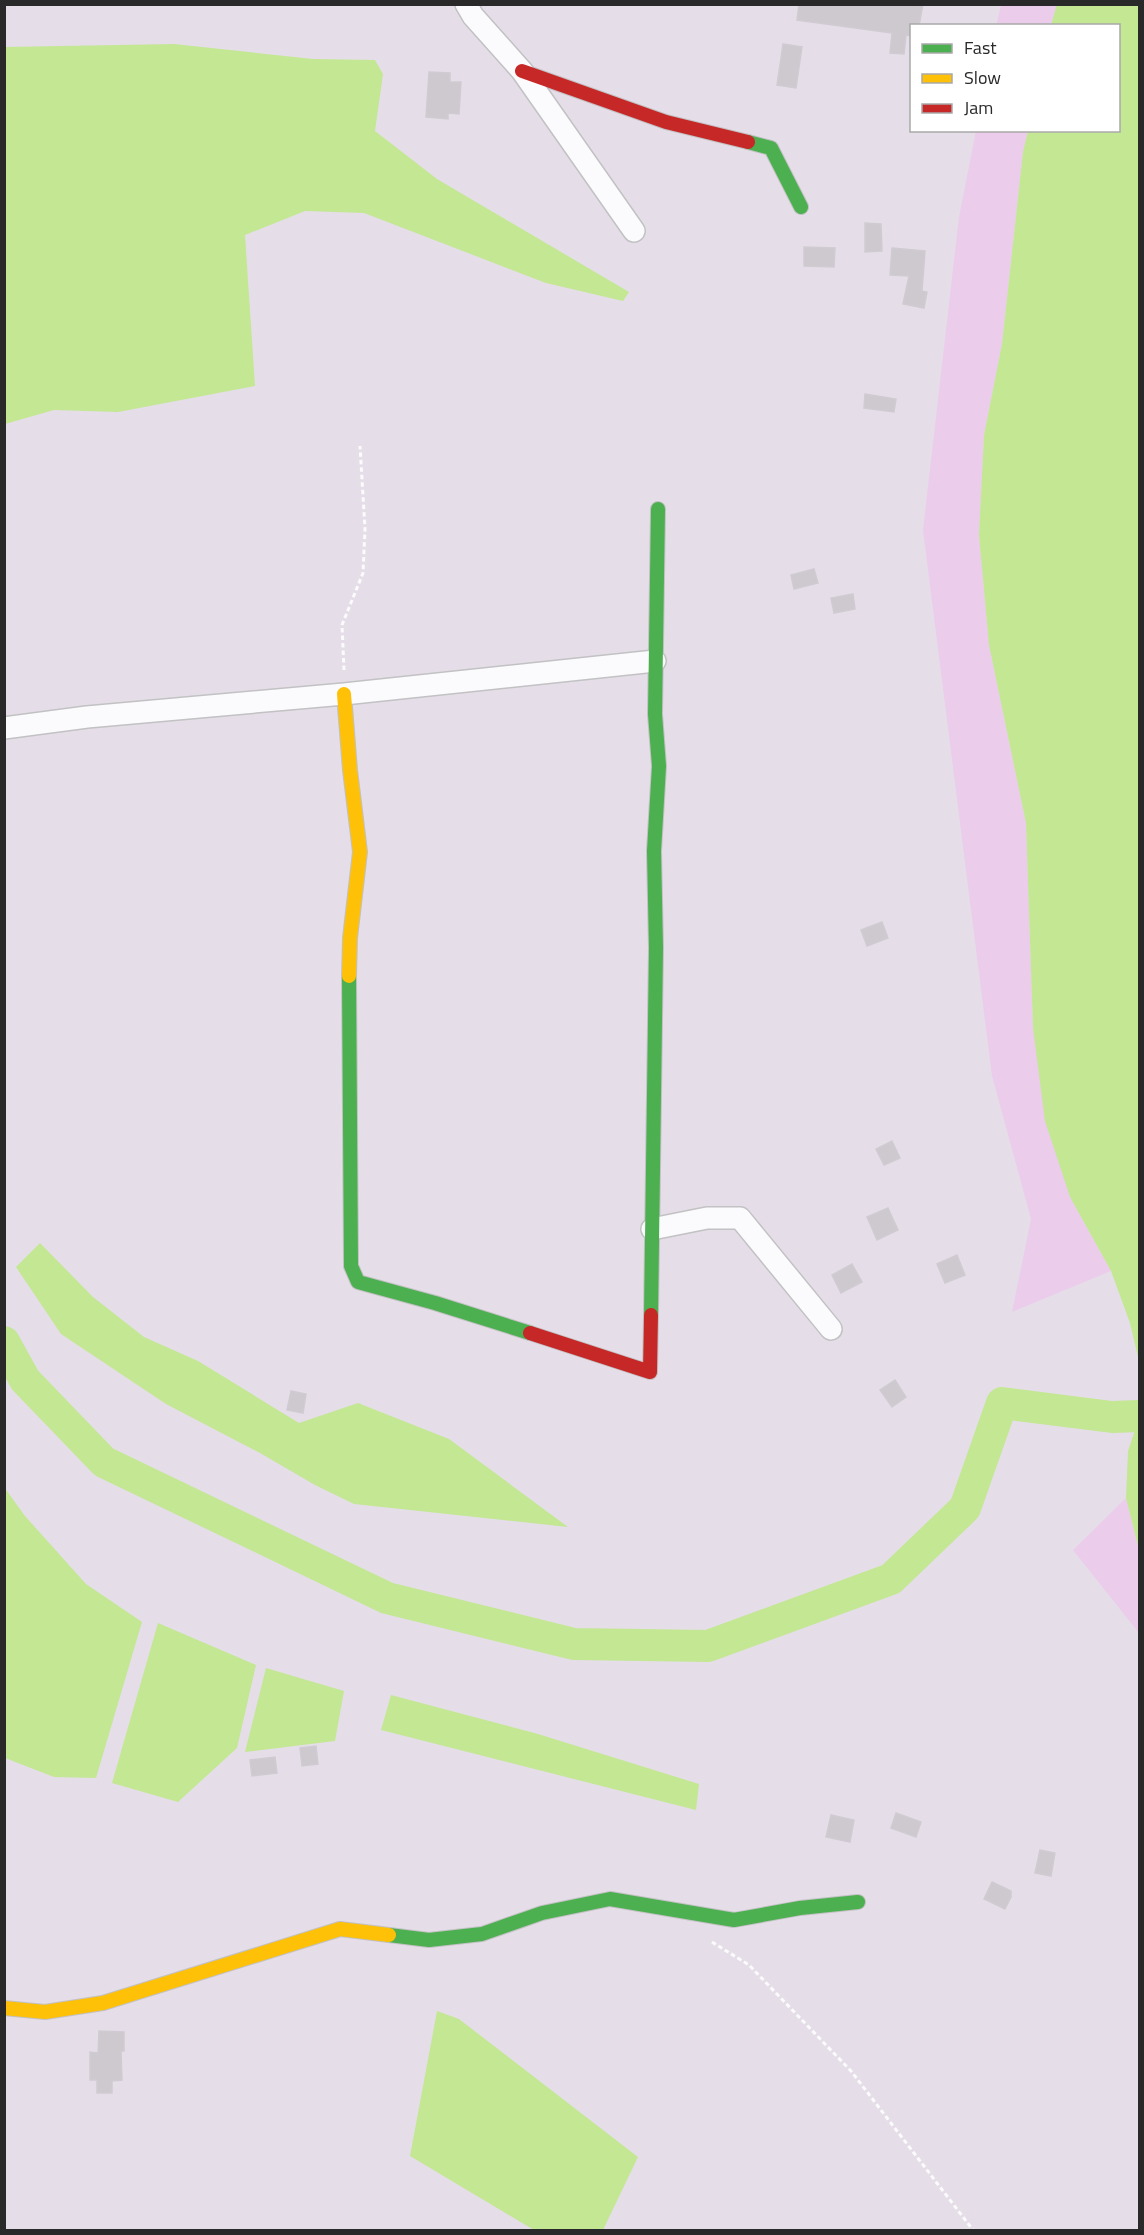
<svg xmlns="http://www.w3.org/2000/svg" width="1144" height="2235" viewBox="0 0 1144 2235" font-family="'Titillium Web',sans-serif">
<rect width="100%" height="100%" fill="#e5dee8"/>
<path fill="#ebcceb" d="M1001,5H1057L1051,25L996,26Z
M976,131H1028L1023,152L1002,344L984,435L979,535L989,645L1026,823L1033,1028L1070,1197L1111,1271L1012,1312L1031,1219L992,1076L923,530L959,217Z
M1126,1498L1139,1550V1633L1073,1550Z"/>
<path fill="#c3e793" d="M1057,4L1139,5V1361L1130,1323L1111,1271L1070,1197L1045,1121L1033,1028L1026,823L989,645L979,535L984,435L1002,344L1023,152L1028,131L1118,130V26L1051,25Z
M174,44L313,59L375,60L383,74L375,131L437,179L629,292L623,301L546,283L364,213L305,211L245,235L255,386L118,412L54,410L5,424V47Z
M40,1243L93,1297L144,1337L198,1361L299,1423L358,1403L449,1439L568,1527L354,1504L315,1485L260,1453L166,1404L61,1334L16,1267Z
M1139,1418V1550L1126,1498L1128,1451Z
M4,1487L25,1516L86,1584L142,1622L96,1778L54,1777L5,1758Z
M158,1623L256,1665L237,1748L178,1802L112,1783Z
M266,1668L344,1691L335,1741L245,1752Z
M391,1695L538,1734L699,1784L696,1810L381,1730Z
M437,2011L459,2019L638,2157L603,2230H534L410,2156Z"/>
<g fill="none" stroke-linecap="round" stroke-linejoin="round">
<path stroke="#c3e793" stroke-width="32" d="M4,1342L25,1380L104,1462L387,1598L574,1644L708,1646L891,1579L965,1508L1002,1403L1112,1417L1140,1416"/>
</g>
<path fill="#cdc9cf" stroke="#d0cbd2" stroke-width="1.5" d="M799,4H923L919,26H912V36L906,35L904,54L890,53L892,33L797,20Z
M783,44L802,47L796,88L777,85Z
M429,72L450,73V82H461L459,114L448,113V119L426,117Z
M865,223L881,224L882,251L865,252Z
M804,247L835,248L834,267L804,266Z
M892,248L925,251L922,291L927,292L924,308L903,304L909,276L890,275Z
M865,394L896,399L894,412L864,408Z
M814,569L818,583L794,589L791,575Z
M853,594L855,609L834,613L831,598Z
M882,922L888,938L867,946L861,930Z
M892,1141L900,1158L884,1165L876,1149Z
M888,1208L898,1230L877,1240L867,1217Z
M957,1255L965,1275L945,1283L937,1264Z
M852,1264L862,1282L841,1293L832,1275Z
M895,1380L906,1397L892,1407L880,1390Z
M291,1391L306,1394L303,1413L287,1410Z
M316,1746L318,1764L302,1766L300,1748Z
M275,1757L277,1773L252,1776L250,1760Z
M896,1813L921,1822L916,1837L891,1828Z
M831,1815L854,1820L850,1842L826,1837Z
M1040,1850L1055,1853L1051,1876L1035,1873Z
M992,1882L1011,1891V1897L1005,1909L984,1899Z
M99,2031L124,2032V2051H121L122,2080L112,2081V2093H97V2080H90V2052L98,2053Z"/>
<g fill="none" stroke-linecap="round" stroke-linejoin="round">
<defs>
<path id="street" d="M466,4L473,16L522,71L634,231
M4,728L87,717L344,694L655,661
M652,1229L707,1218H740L831,1329"/>
<path id="fast" d="M748,142L771,148L801,207
M349,976L351,1266L358,1282L435,1303L530,1333
M651,1315L656,948L654,851L659,766L655,714L658,509
M389,1935L429,1940L482,1934L542,1913L610,1899L734,1920L800,1908L858,1902"/>
<path id="slow" d="M344,694L350,770L360,852L350,938L349,976
M4,2008L45,2012L103,2003L340,1929L389,1935"/>
<path id="jam" d="M522,71L666,122L748,142
M530,1333L650,1372L651,1315"/>
</defs>
<use href="#street" stroke="#c2c1c3" stroke-width="24"/>
<use href="#fast" stroke="#c2c1c3" stroke-width="16"/>
<use href="#slow" stroke="#c2c1c3" stroke-width="16"/>
<use href="#jam" stroke="#c2c1c3" stroke-width="16"/>
<path stroke="#fbfafc" stroke-width="3" stroke-dasharray="4.5 3" stroke-linecap="butt" d="M344,670L342,625L363,573L365,529L360,446
M712,1942L749,1965L851,2071L973,2230"/>
<use href="#street" stroke="#fbfafc" stroke-width="21"/>
<use href="#fast" stroke="#4caf50" stroke-width="14"/>
<use href="#slow" stroke="#ffc107" stroke-width="14"/>
<use href="#jam" stroke="#c62828" stroke-width="14"/>
</g>
<rect width="1144" height="2235" fill="none" stroke="#292929" stroke-width="12"/>
<rect x="910" y="24" width="210" height="108" fill="#ffffff" stroke="#a9a9a9" stroke-width="1.5"/>
<rect x="922" y="44" width="30" height="9" fill="#4caf50" stroke="#a9a9a9" stroke-width="1.5"/>
<text x="964" y="54" font-size="18" fill="#292929">Fast</text>
<rect x="922" y="74" width="30" height="9" fill="#ffc107" stroke="#a9a9a9" stroke-width="1.5"/>
<text x="964" y="84" font-size="18" fill="#292929">Slow</text>
<rect x="922" y="104" width="30" height="9" fill="#c62828" stroke="#a9a9a9" stroke-width="1.5"/>
<text x="964" y="114" font-size="18" fill="#292929">Jam</text>
</svg>
